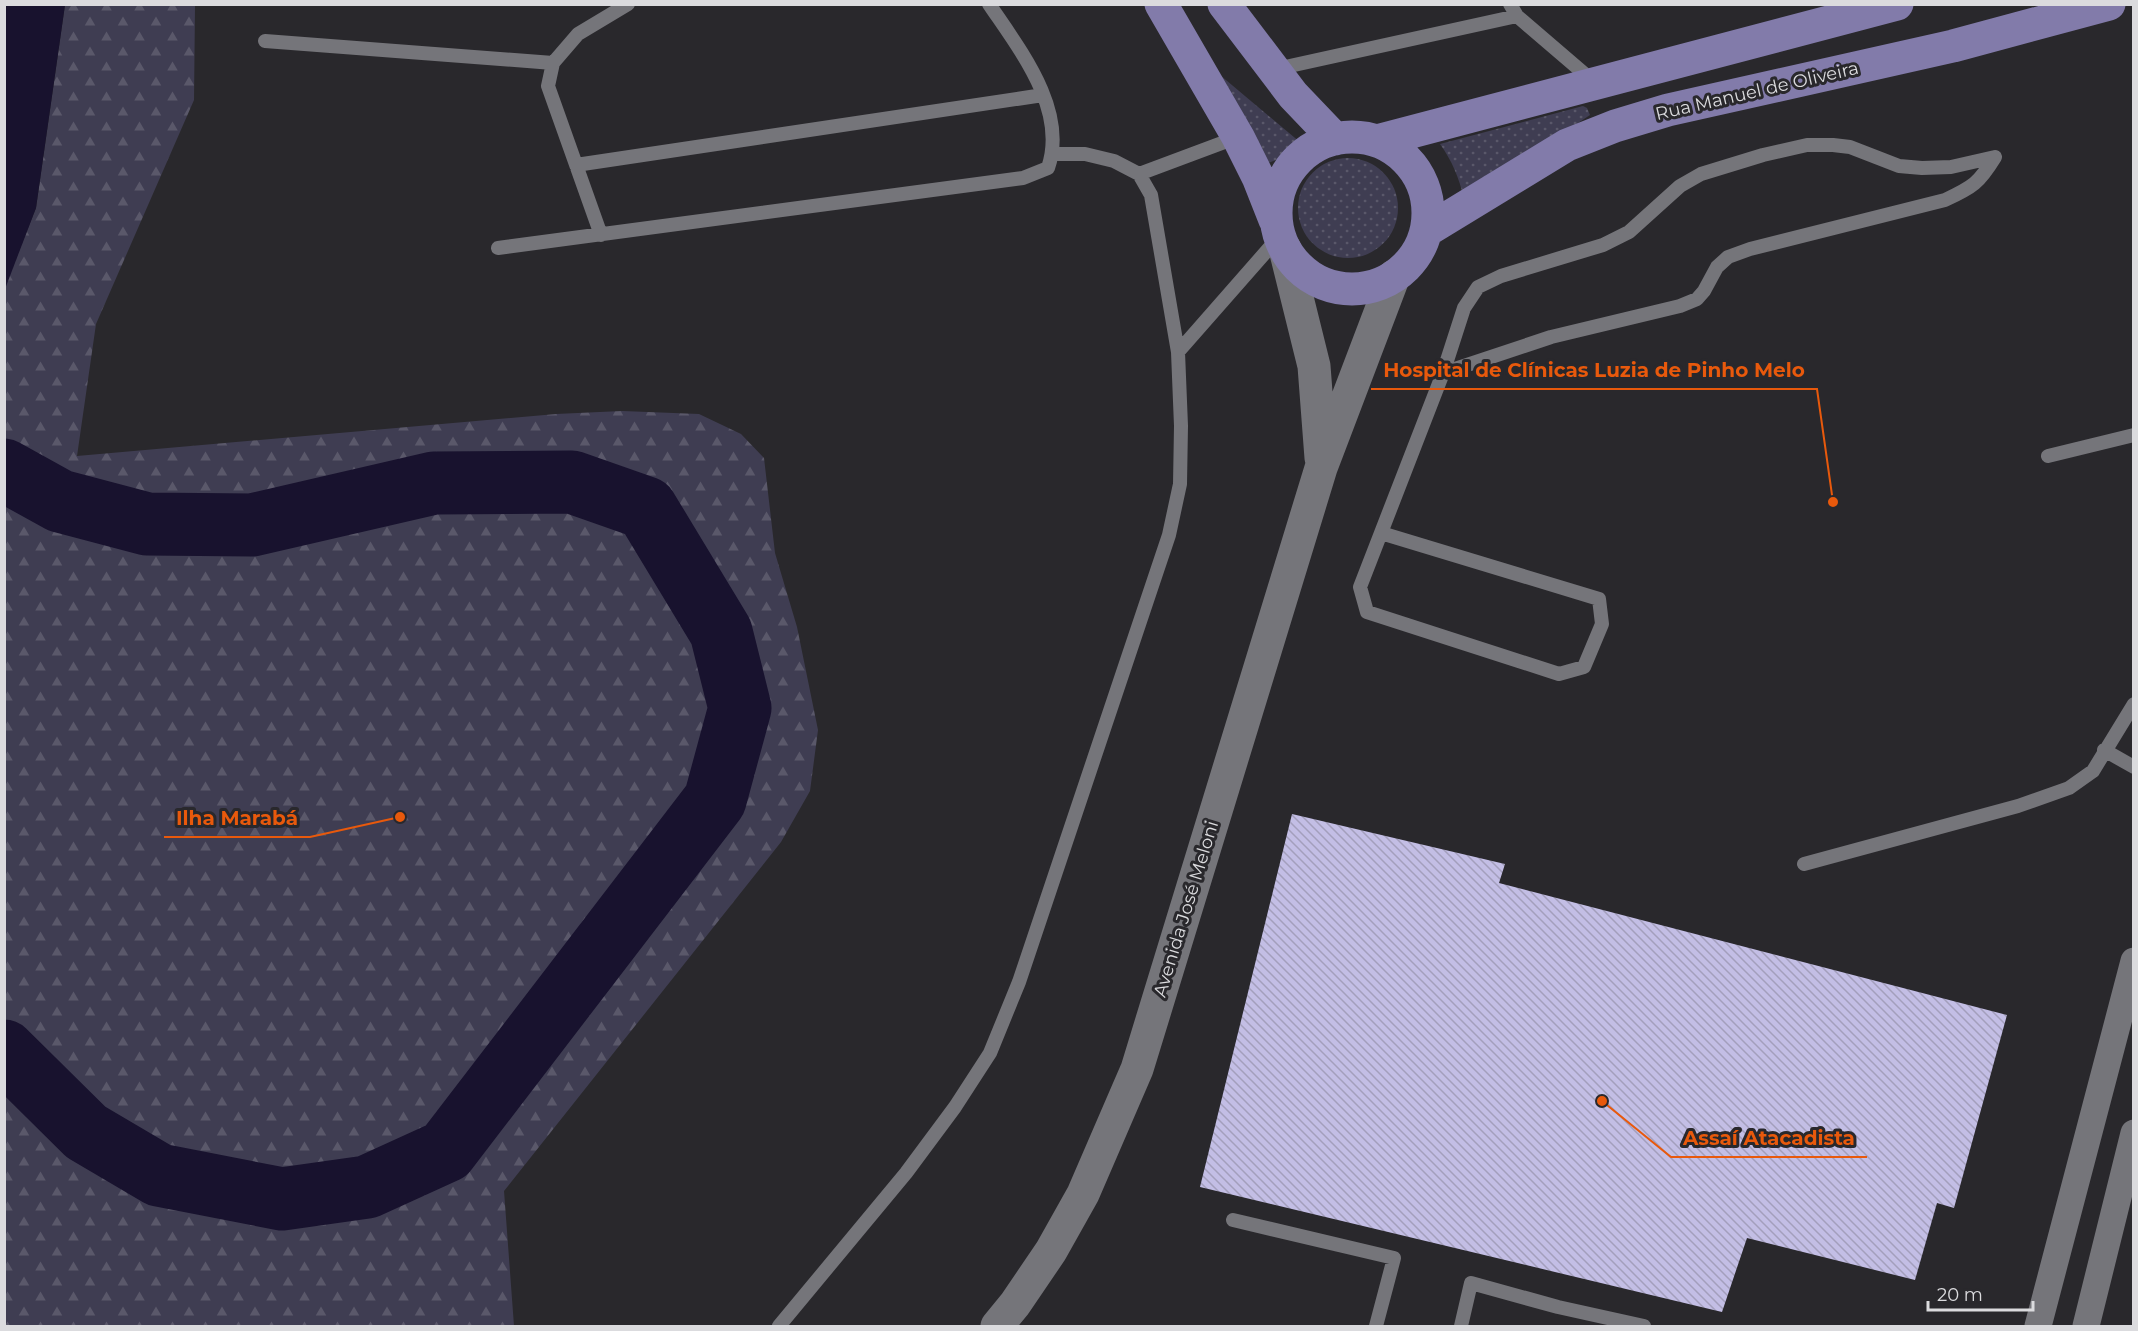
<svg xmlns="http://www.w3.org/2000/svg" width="2138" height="1331" viewBox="0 0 2138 1331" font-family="Montserrat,sans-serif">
<defs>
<pattern id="grass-dots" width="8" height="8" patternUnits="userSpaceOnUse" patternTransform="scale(1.5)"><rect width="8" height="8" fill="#3f3d52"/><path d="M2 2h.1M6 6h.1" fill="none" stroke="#5a586a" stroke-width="1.8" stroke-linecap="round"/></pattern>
<pattern id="forest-firs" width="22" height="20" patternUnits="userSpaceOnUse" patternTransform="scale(1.5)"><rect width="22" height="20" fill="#3f3d52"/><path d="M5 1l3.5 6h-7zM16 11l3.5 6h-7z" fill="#5a586a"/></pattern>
<pattern id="building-back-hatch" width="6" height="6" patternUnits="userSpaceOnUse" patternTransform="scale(1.5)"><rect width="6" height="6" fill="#c3bee5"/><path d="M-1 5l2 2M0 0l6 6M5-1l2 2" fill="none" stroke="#a39fbc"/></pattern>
</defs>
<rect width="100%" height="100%" fill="#29282c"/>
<path fill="url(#grass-dots)" d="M1220,75L1301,143L1279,159L1268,163Z
M1583,106L1587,108L1590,115L1464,199C1459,177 1452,161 1440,144Z
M1298 208a50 50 0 1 1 100 0a50 50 0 1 1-100 0Z"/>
<path fill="url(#forest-firs)" d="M65,5H195L194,100L96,324L77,456L556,414L622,411L699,414L741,434L764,458L775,553L797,627L818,730L810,791L781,842L504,1191L514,1326H5L4,289L36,208Z"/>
<path fill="#18122e" d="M5,4L65,5L36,208L5,289Z"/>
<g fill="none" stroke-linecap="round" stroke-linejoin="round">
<path stroke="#18122e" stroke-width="63" d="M4,470L60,501L147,524L252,525L434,483L572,482L646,508L721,632L740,708L715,800L446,1151L367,1187L282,1199L159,1175L86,1132L4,1051"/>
</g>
<path fill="url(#building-back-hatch)" d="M1292,814L1505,864L1499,883L2007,1015L1954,1208L1937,1203L1915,1280L1747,1238L1722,1312L1200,1187Z"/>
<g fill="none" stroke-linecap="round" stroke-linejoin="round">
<path stroke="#75757a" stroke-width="14" d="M1510,4L1517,16L1594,82
M265,41L553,63
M1276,69L1517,16
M576,165L1043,95
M1139,174L1238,137
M601,235L548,86L553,63L578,34L628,4
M498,248L1023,178L1048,168C1068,110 1020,50 989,4
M1178,352L1279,237
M1443,373L1551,337L1680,306L1697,299L1704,291L1717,267L1728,257L1750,249L1945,200C1973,187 1979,183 1995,157
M2048,456L2134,435
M1381,533L1599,599L1602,624L1584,667L1559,674L1367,612L1360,587L1443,373L1464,308L1478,287L1501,276L1603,245L1629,232L1680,186L1701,174L1763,155L1807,145H1833L1850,147L1899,166L1922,168L1951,167L1995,157
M2104,750L2134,767
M1804,864L2018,806L2069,788L2093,771L2134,704
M1233,1220L1394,1258L1376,1326
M779,1326L906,1173L955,1107L990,1053L1019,982L1169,535L1180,484L1181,426L1178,352L1151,195L1139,174L1114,161L1085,154H1053
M1461,1326L1471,1283L1558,1307L1644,1326"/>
<path stroke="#75757a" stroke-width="27" d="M2038,1326L2134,961
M2086,1326L2134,1133"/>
<path stroke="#75757a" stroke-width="33" d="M1285,249L1314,366L1321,458
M997,1326L1015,1304L1051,1251L1083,1194L1137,1069L1321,468L1394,276"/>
<path stroke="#827baa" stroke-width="33" d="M1161,4L1238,137L1258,177L1275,220
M1224,4L1293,95L1335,139
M1276 213a76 76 0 1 1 152 0a76 76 0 1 1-152 0Z
M1377,141L1897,4
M1426,231L1567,145L1615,126L1668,110L1953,46L2109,4"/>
</g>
<g text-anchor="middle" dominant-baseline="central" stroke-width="6" stroke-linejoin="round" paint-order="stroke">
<g font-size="18" fill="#dbdbde" stroke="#29282c">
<text transform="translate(1757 91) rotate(-13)">Rua Manuel de Oliveira</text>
<text transform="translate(1186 909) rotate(-73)">Avenida José Meloni</text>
</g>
</g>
<path fill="none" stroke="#e8590c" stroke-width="2" d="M1833 502L1817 389H1371M400 817L310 837H164M1602 1101L1671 1157H1867"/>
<g fill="#e8590c" stroke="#29282c" stroke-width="2">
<circle cx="1833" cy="502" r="6"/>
<circle cx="400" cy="817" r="6"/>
<circle cx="1602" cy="1101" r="6"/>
</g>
<g font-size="20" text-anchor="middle" font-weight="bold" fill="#e8590c" stroke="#29282c" stroke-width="6" stroke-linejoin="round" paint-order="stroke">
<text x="1594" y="377">Hospital de Clínicas Luzia de Pinho Melo</text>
<text x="237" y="825">Ilha Marabá</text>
<text x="1769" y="1145">Assaí Atacadista</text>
</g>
<rect width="2138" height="1331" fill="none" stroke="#dbdbde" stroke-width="12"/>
<path d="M1928 1301v9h105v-9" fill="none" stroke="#dbdbde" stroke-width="3"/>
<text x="1937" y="1301" font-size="18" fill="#dbdbde" stroke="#29282c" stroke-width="4.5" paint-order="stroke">20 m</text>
</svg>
